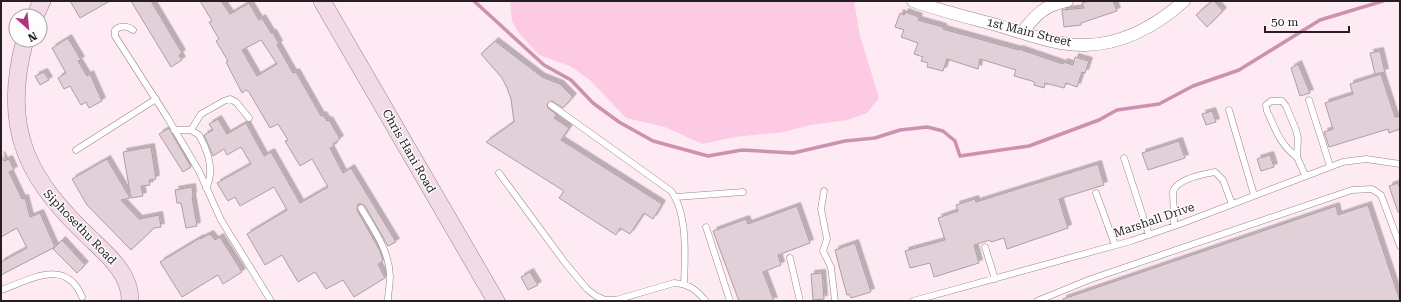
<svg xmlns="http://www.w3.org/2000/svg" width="1401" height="302" viewBox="0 0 1401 302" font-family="'Roboto Serif',serif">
<defs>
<filter id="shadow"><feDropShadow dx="3.5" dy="-3.5" stdDeviation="0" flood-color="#0004"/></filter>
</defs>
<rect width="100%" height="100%" fill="#fdeaf3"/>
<path fill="#fccae3" d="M510,1H854L860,36L879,98L867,113L847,120L810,125L784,132L735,137L702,144L665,127L626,118L590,80L570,66L539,55L518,32L512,21Z"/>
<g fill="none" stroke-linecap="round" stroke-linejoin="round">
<path stroke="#cd91b0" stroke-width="3.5" d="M474,1L544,65L571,80L593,103L619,122L653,141L708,156L742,150L793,153L845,141L875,138L900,130L927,127L943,131L955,141L960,156L1029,146L1099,120L1117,110L1159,104L1193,86L1239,70L1320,20L1383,1"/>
</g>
<path fill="#e2d0d9" stroke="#ae9da5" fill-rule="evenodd" filter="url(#shadow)" d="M70,1H110L80,18Z
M131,1H151L182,53L179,55L182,60L171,67Z
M200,1H221L230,14L249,3L259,20L262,18L271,33H273L279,44L277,45L293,73L296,72L321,116L323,115L327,121L329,120L340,139L333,144L334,146L330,148L343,173L351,168L396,242L388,246L365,206L361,204H358L357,210L380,251L383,261L378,264L385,278L354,297L343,280L326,289L315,272L298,282L282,255L265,265L247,234L287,210L274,187L240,206L235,197L228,201L217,183L251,164L241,147L227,155L224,149L213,156L204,135L213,130L209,124L218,119L227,134L246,123L264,156L271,152L300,203L328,187L312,159L300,166L285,141L288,140L278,124L270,128L249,92L246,90L242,93L226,62L228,61L216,41L219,39L209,22L212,21ZM261,40L277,64L257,76L242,50Z
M1088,1H1113L1117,11L1081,23V25L1064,27L1062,10L1084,8L1082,3Z
M1212,1H1214L1223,11L1207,27L1196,15Z
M905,12L919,17L918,20L943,27V29L1019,50V49L1063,64L1064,62L1073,65L1075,57L1089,61L1085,73L1082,72L1077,87L1066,83L1064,88L1045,83L1044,88L1034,85L1035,83L1032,81L1014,76L1016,70L980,59L978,69L947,59L943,71L927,67L928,63L921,61L923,57L914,54L918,43L901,37L904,30L895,27L900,13L904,15Z
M68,38L81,60L78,61L87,76L90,74L102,101L89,108L86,102L81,105L70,86L64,89L58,78L66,73L52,48Z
M495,41L542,77L560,84L573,97L563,108L552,101L547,104L548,108L557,115L554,118L569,128L561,140L662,204L653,219L644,213L630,234L620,228L616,235L559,198L564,191L486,142L514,122L511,99L507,88L502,78L481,54Z
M1380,51L1385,72L1375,74L1370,53Z
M1298,64L1310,93L1300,96L1291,68Z
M44,72L49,80L40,85L35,76Z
M1381,74L1395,117L1400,116V129L1389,133L1388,129L1329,147L1324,132L1333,129L1325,103L1353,94L1350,84Z
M1212,111L1216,122L1206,125L1202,114Z
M169,128L191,167L183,172L159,134Z
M1179,141L1185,158L1148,170L1142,153Z
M151,147L156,179L149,180L150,185L141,186L143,196L131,198L123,152Z
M1,155L4,161L9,159L14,170L9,172L22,199L25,198L30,217L40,213L55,247L1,275V262L27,248L17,228L1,237Z
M1270,155L1274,167L1261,171L1257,159Z
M107,159L130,198L121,200L139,219L159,215L161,227L154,228L131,250L87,205L72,179Z
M1098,164L1104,185L1059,199L1068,228L1007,249L1004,238L991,242L990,240L974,245L979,263L934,277L930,263L910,268L905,251L945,240L938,218L958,211L956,205L975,199L976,202Z
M1398,183L1400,189V212H1398L1389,186Z
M192,187L193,196L192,197L197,226L186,228L181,203H177L175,190Z
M1368,205L1400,301H1063V299L1336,206L1338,215Z
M797,206L810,243L778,255L781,265L763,272L774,301H739L713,231L746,219L748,224Z
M210,234L215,240L220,237L242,272L223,284L218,275L182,297L160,262L200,238V239Z
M62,240L85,265L77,273L53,249Z
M855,243L871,292L851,298L849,294L847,295L842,277L835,250Z
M530,272L538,285L528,290L521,277Z
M822,273L824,299L813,300L811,274Z"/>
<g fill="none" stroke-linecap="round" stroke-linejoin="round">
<defs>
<path id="lane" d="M133,30C128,26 121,25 115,30V36L167,117L199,171L221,220L271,301
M1309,100L1330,166
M551,105L671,191C688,214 685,257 684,284
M1229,110L1254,195
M174,130H191L199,135C208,151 215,171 206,188
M191,130L201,114L224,101L230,99L236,102L249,118
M76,150L156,99
M1297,157C1280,145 1276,130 1267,111L1266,105L1271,101H1282L1286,106L1296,130L1298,138L1297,157L1305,175
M1124,158L1149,235
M499,173L566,264L587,289L596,296L605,300H616L674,283C690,284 696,290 706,301
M824,191L821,209L827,239L823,251L831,267L835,301
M1096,193L1115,245
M676,197L743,192
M361,208C374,230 389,250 390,276C390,284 388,293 388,301
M1174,226L1173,191C1178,179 1203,174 1215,172L1223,180L1232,204
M706,227L730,301
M985,247L995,279
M790,258L800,301
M1,290C30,280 66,257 82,297
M913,301L1131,241L1183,223L1343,162L1366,159L1400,164
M1037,301L1091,279L1352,190L1372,189L1381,195L1400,246"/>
<path id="street" d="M913,1C941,11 971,18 1000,26C1027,34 1058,46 1086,45C1123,44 1157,25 1184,1
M1022,32C1037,14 1043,6 1067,1"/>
<path id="secondary" d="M322,1L496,301
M35,16L42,1
M25,40C0,131 29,181 93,241C110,257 131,276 130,301"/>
</defs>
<use href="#lane" stroke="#94848c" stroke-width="7"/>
<use href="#street" stroke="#94848c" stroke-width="13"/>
<use href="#secondary" stroke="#94848c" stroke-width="18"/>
<use href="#lane" stroke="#fff" stroke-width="6"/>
<use href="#street" stroke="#fff" stroke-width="12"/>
<use href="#secondary" stroke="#f2dae7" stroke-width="17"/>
</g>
<g text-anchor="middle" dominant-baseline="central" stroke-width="3" stroke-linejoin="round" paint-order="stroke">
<g font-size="12" fill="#251f22" stroke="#fdfdfd">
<text transform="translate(1029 32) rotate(14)">1st Main Street</text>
<text transform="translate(409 151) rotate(60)">Chris Hani Road</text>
<text transform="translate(1154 220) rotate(-19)">Marshall Drive</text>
<text transform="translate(80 227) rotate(46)">Siphosethu Road</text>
</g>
</g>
<rect width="1401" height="302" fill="none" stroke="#251f22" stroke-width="4"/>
<g transform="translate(28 28) rotate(153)"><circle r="19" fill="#fdfdfd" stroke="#a7a4a5"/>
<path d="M0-3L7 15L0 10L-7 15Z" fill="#b13281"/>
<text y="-6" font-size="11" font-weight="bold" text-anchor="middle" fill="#251f22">N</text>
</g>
<path d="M1265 26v6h84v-6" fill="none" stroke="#251f22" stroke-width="2"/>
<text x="1271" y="26" font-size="12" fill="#251f22" stroke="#fdfdfd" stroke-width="3" paint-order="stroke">50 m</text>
</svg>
